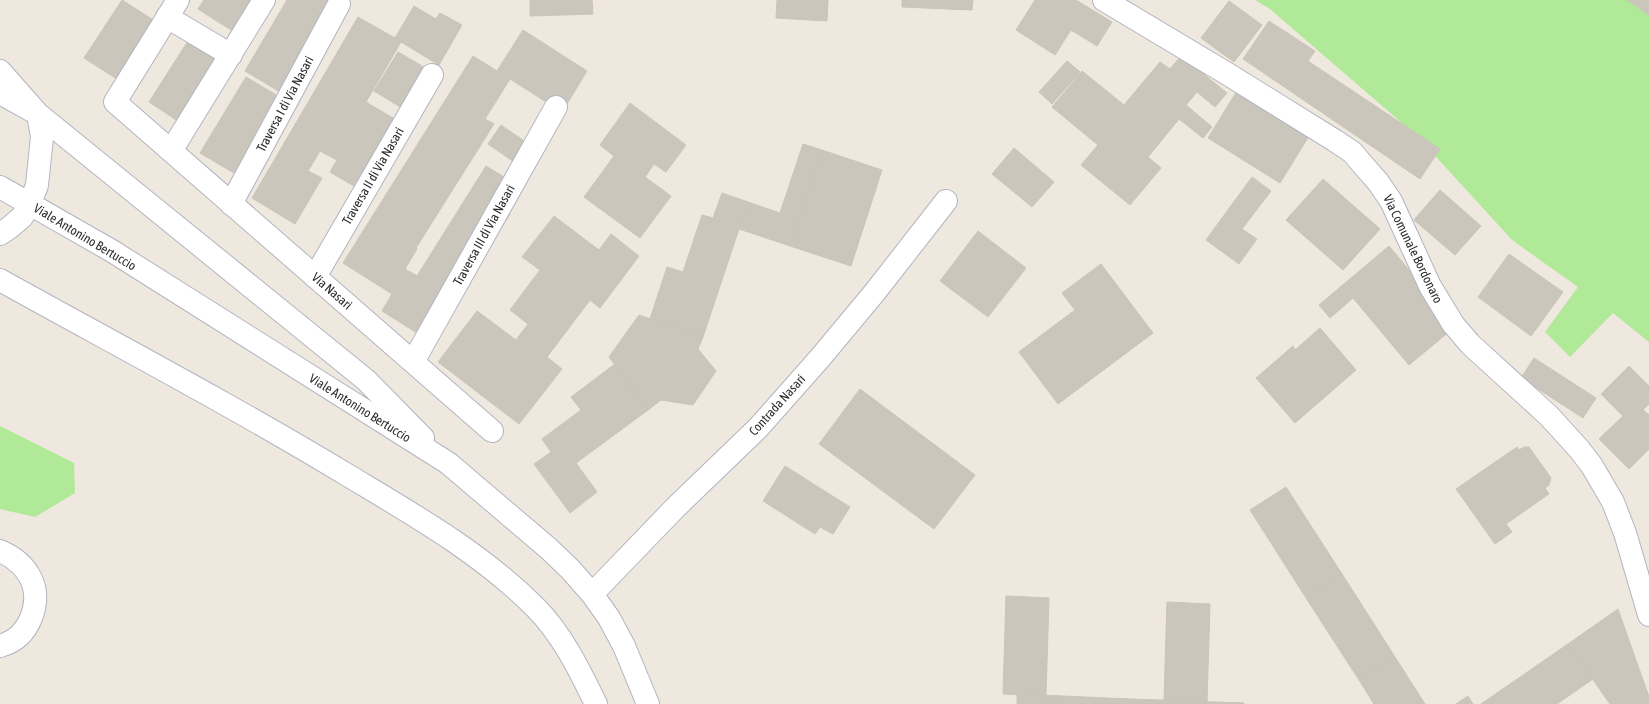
<svg xmlns="http://www.w3.org/2000/svg" width="1649" height="704" viewBox="0 0 1649 704" font-family="'Asap Condensed',sans-serif">
<rect width="100%" height="100%" fill="#efe8de"/>
<path fill="#b0e997" d="M1255,0H1649V342L1613,313L1570,357L1545,332L1578,287L1512,240L1417,136L1270,9Z
M0,426L74,463L75,493L35,517L0,509Z"/>
<path fill="#cac6bc" stroke="#cbc4b7" d="M122,0L158,23L120,81L84,58Z
M204,0H262L239,35L198,9Z
M287,0H348L290,98L245,71Z
M530,0H592L593,14L530,16Z
M777,0H828L827,21L776,18Z
M902,0H973L972,10L902,7Z
M1035,0H1076L1112,22L1097,46L1071,30L1055,55L1016,30Z
M1627,0H1649V15Z
M1229,1L1262,25L1234,62L1201,38Z
M414,6L436,19L440,13L462,25L439,65L401,42L366,102L403,124L364,192L330,172L337,160L320,151L308,171L322,178L295,224L252,198L358,17L395,38Z
M1269,21L1315,51L1308,61L1440,149L1420,179L1243,59Z
M523,30L587,71L562,112L510,79L485,119L494,124L416,248L417,249L405,269L417,276L486,166L517,185L502,209L510,214L430,341L382,311L392,294L343,263L473,56L497,71Z
M188,41L223,64L184,125L149,102Z
M398,52L439,76L415,116L374,91Z
M1181,56L1227,93L1215,107L1197,92L1186,105L1212,127L1203,138L1179,119L1148,157L1161,168L1130,205L1081,165L1098,145L1052,107L1082,71L1124,105L1160,62L1170,69Z
M1067,61L1080,72L1052,104L1039,92Z
M246,77L295,106L249,182L200,153Z
M1237,91L1309,136L1280,183L1208,138Z
M630,103L686,145L666,172L654,164L645,177L671,196L640,238L584,197L614,156L600,145Z
M501,125L530,145L517,164L488,144Z
M803,144L822,150L790,246L739,229L748,202L780,213Z
M1014,148L1054,182L1032,207L992,174Z
M822,150L882,170L851,266L790,246Z
M1252,177L1271,191L1242,229L1257,239L1239,264L1206,240Z
M1323,179L1380,229L1343,270L1286,220Z
M1440,190L1481,226L1455,255L1414,220Z
M722,193L748,202L703,337L650,319L667,267L683,272L702,215L713,218Z
M554,216L599,250L611,234L639,256L600,308L590,300L547,357L562,369L519,424L438,362L477,311L516,340L528,324L510,310L540,270L522,257Z
M978,231L1026,268L988,317L940,281Z
M1389,246L1456,326L1409,365L1353,298L1330,318L1319,305Z
M1509,254L1563,292L1531,336L1478,297Z
M1101,264L1153,333L1058,404L1019,352L1075,310L1062,293Z
M639,315L703,337L698,349L716,371L693,405L661,400L648,410L609,357Z
M1320,328L1356,370L1295,423L1256,378L1293,346L1295,350Z
M1534,358L1596,398L1583,418L1521,378Z
M615,364L648,410L576,463L597,492L570,513L534,464L551,452L542,439L581,410L571,397Z
M1629,366L1649,386V404L1643,410L1649,415V449L1629,469L1599,439L1623,416L1601,394Z
M860,389L975,475L934,529L819,444Z
M1517,447L1519,450L1524,447H1529L1551,478L1549,485L1545,488L1549,494L1506,524L1512,532L1495,544L1456,489Z
M785,466L850,507L833,534L820,527L815,534L763,501Z
M1286,487L1342,574L1306,598L1250,510Z
M1342,574L1395,657L1359,680L1306,598Z
M1006,596L1049,598L1046,696L1003,694Z
M1167,602L1210,604L1207,702L1164,700Z
M1618,609L1649,697V704H1610L1568,644Z
M1568,644L1593,679L1557,704H1481Z
M1395,657L1425,704H1374L1359,680Z
M1017,694L1131,699L1130,704H1017Z
M1468,696L1473,704H1456Z
M1131,699L1244,703V704H1131Z"/>
<g fill="none" stroke-linecap="round" stroke-linejoin="round">
<defs>
<path id="minor" d="M178,0L115,102L492,431
M1104,0L1226,73L1334,140L1352,152L1364,166L1378,182L1391,201L1430,286L1453,324L1470,344L1549,416L1579,449L1592,466L1613,502L1625,533L1649,615
M167,17L231,55
M0,71L38,114L42,137L37,185L30,204L22,217L9,228L0,234
M0,93L38,114L366,380L423,438
M171,151L264,0
M0,187L112,251L448,463L548,548L570,569L592,594L609,618L624,646L648,704
M231,204L339,4
M315,277L432,75
M0,280C117,345 235,407 349,476C414,515 481,553 535,607C562,634 579,669 596,704
M413,362L556,107
M0,551C28,563 43,588 31,618C25,633 15,642 0,646
M592,594L676,507L758,428L820,358L875,292L946,201"/>
</defs>
<use href="#minor" stroke="#b2b4c1" stroke-width="24"/>
<use href="#minor" stroke="#fff" stroke-width="22"/>
</g>
<g text-anchor="middle" dominant-baseline="central" stroke-width="4" stroke-linejoin="round" paint-order="stroke">
<g font-size="13" fill="#2c2c2c" stroke="#fff">
<text transform="translate(285 104) rotate(-62)">Traversa I di Via Nasari</text>
<text transform="translate(373 176) rotate(-60)">Traversa II di Via Nasari</text>
<text transform="translate(484 235) rotate(-61)">Traversa III di Via Nasari</text>
<text transform="translate(85 237) rotate(31)">Viale Antonino Bertuccio</text>
<text transform="translate(1413 249) rotate(64)">Via Comunale Bordonaro</text>
<text transform="translate(332 291) rotate(41)">Via Nasari</text>
<text transform="translate(777 405) rotate(-48)">Contrada Nasari</text>
<text transform="translate(360 408) rotate(32)">Viale Antonino Bertuccio</text>
</g>
</g>
</svg>
